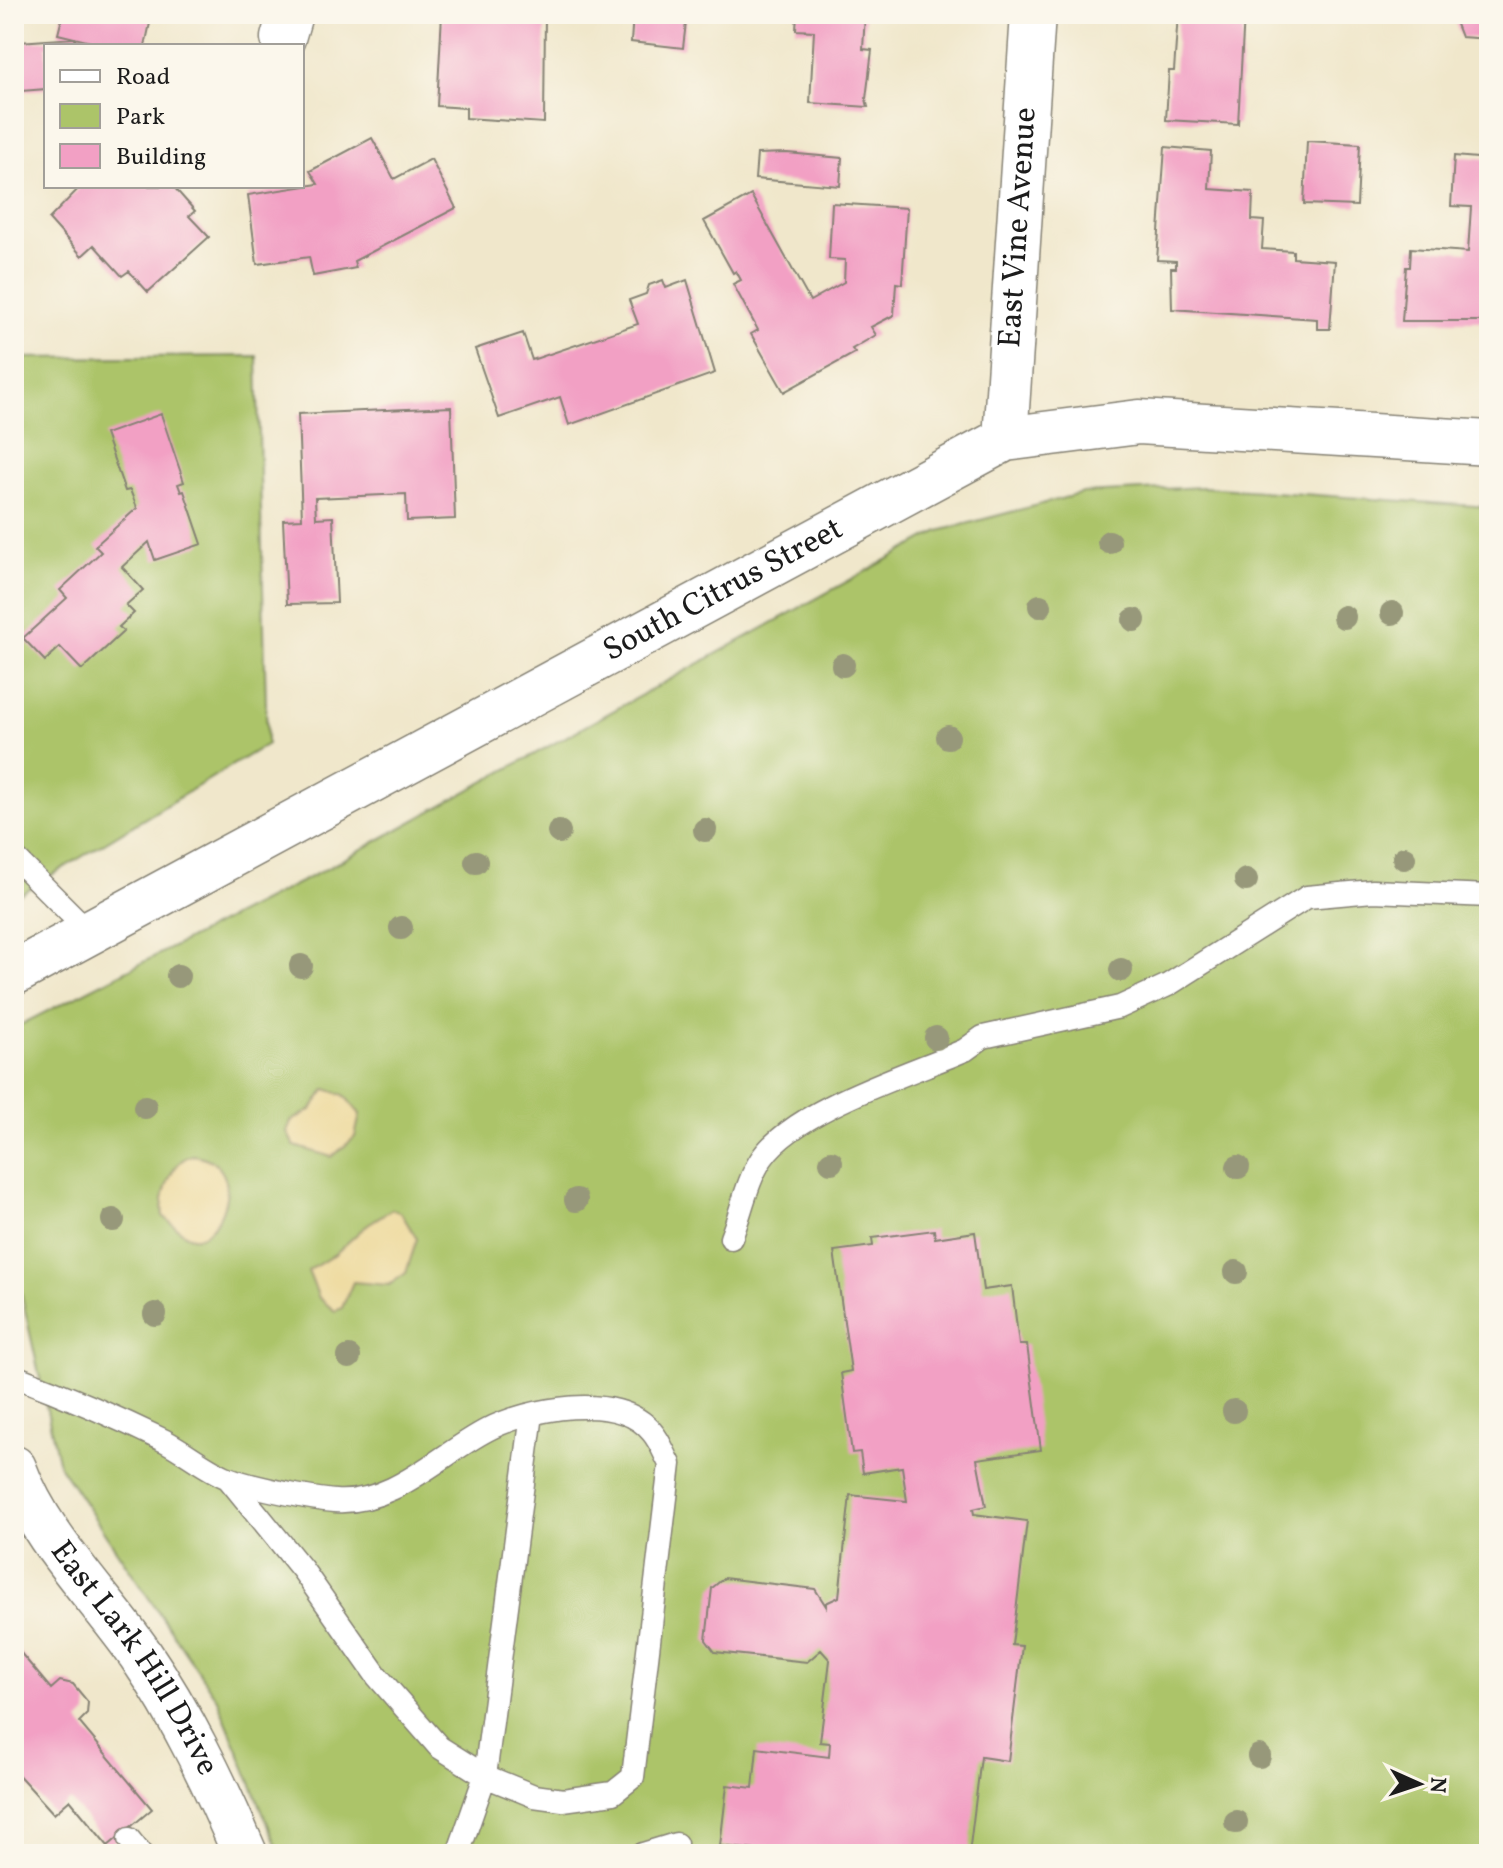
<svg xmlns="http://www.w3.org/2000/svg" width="1503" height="1868" viewBox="0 0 1503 1868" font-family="Vollkorn,serif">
<rect width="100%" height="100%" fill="#fbf7ec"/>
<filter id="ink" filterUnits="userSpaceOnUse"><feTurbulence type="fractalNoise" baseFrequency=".0125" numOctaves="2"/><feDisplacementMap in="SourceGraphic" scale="16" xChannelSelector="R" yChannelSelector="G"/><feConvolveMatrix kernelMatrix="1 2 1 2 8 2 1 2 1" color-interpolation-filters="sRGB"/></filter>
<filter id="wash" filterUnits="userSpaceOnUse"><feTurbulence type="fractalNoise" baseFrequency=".006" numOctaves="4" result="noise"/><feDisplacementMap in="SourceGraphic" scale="32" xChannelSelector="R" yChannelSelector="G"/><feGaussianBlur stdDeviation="1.8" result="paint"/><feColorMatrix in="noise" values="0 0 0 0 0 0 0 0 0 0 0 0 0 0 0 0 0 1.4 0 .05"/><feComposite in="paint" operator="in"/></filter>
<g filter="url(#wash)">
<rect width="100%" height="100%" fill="#f0e7cb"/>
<path fill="#acc469" stroke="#647042" stroke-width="2" d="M257,356L267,744L14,898V358Z
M1203,487L1489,507V1854H280L217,1699L59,1465L14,1260V1028L326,869L939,531L1083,493Z"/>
<path fill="#eeda9e" stroke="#857b5d" stroke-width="2" d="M326,1089L344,1095L360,1114L355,1137L332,1157L294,1146L287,1132L291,1121L311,1110Z
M193,1155C256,1164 216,1248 189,1236C180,1232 171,1222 163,1216C160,1196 171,1160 193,1155Z
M392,1209L401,1213L417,1239L406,1273L389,1285L353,1282L342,1308L335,1311L319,1298L308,1271L335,1254L368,1224Z"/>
<g id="blocks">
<path fill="#f2a0c4" d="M63,14H152L145,46H107L58,34Z
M442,14H545L544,123L466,118V108L437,106Z
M633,14H687L683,48L631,42Z
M797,14H865L863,49L872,50L866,99L868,107L810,103L814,31L796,30Z
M1178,14H1244L1238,124L1166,120L1169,71H1174Z
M1452,14H1489V39L1461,37Z
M75,38L76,46H46V89L21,91L19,42Z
M372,138L394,179L431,159L456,208L354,261L356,268L313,276L309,257L257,264L248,195L318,184L310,171Z
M1307,141L1360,144L1357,206L1304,204Z
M1165,147L1211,151L1209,189L1253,192L1252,220L1264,221L1262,249L1293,251V258L1335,261L1330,329H1317V319L1172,309L1171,268H1176V261L1157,260Z
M787,153L842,158L840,186L755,179L757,154Z
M1454,156L1489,159V321H1402L1406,267H1410L1411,248L1468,252L1471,207L1451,206Z
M81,186H173L195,211L189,216L209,237L148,292L129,271L122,276L94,245L82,256L49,219Z
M751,195L810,301L844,282L845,260L829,259L832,203L907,208L902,284L896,283L894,315L871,327L876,335L852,349L855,353L784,392L751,334L758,330L733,284L741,280L736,271L733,273L704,221Z
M663,280L666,288L687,280L715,373L569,425L560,397L499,418L475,349L523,333L532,360L638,324L629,300L646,294L649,285Z
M451,407L455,519L407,521L406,494L315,498L316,518L333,517L337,603L287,604L283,520L302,519L298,414Z
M161,414L184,482L178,484L181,492L184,491L202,544L155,560L149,542L122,567L143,590L126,605L134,613L119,627L124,631L82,670L60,647L45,661L23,638L67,598L60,590L101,552L95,546L137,508L130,490L125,491L105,434Z
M934,1230L935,1238L975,1232L983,1290L1012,1286L1019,1345H1027L1041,1450L977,1459L986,1506L973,1509L974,1514L1027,1521L1012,1645L1022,1646L1008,1761L981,1757L969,1854H790L720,1846L727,1785L753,1788L757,1748L829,1757L830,1743L820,1742L830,1660L821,1650L807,1662L715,1652L706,1640L712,1588L724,1578L815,1589L826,1606V1603L839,1597L850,1495L907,1501L902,1467L863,1473L860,1452L852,1453L841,1373L851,1371L834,1251L873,1246L872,1238Z
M14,1645L51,1689L60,1681L73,1684L88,1702L87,1714L79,1722L152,1809L108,1846L70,1800L54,1814L14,1770Z"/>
</g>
</g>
<g filter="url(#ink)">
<use href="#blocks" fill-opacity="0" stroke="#868274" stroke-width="2"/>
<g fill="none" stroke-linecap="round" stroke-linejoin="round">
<defs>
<path id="service" d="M14,857L90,933
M731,1238C741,1213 747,1180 762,1158C796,1109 909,1074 965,1050L983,1037L1120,1007L1168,985L1307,897L1373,891L1489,896
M14,1376C65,1395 116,1417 165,1441C186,1452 206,1469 228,1478C251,1487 310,1499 335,1501C393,1505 439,1455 487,1430C527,1409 619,1390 652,1432C660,1441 664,1453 670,1464L633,1777L613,1793L563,1800L534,1796L485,1776L439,1747L377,1676L302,1569L228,1478
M129,1839L141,1854
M458,1854L485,1776L532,1414
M643,1854L676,1844"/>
<g id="minor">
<path d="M283,38L290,14"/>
<path id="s1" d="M14,1468C39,1537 98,1594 140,1654C183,1717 215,1784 245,1854"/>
</g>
<g id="tertiary">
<path id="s2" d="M1005,439L1033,14"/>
<path id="s3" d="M14,973L1005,439L1139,422L1489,443"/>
</g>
</defs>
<use href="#service" stroke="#868274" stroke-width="25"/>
<use href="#minor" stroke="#868274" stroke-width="47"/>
<use href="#tertiary" stroke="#868274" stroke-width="47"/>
<use href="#service" stroke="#fff" stroke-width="22"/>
<use href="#minor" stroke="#fff" stroke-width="44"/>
<use href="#tertiary" stroke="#fff" stroke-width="44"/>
</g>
<g fill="#97987a">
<circle cx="1109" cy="542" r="12"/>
<circle cx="1040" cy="606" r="12"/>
<circle cx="1392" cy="613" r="12"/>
<circle cx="1344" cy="617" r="12"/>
<circle cx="1134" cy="620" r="12"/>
<circle cx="843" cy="665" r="12"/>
<circle cx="948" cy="737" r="12"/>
<circle cx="705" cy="830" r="12"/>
<circle cx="559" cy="832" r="12"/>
<circle cx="1404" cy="858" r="12"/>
<circle cx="476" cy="862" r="12"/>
<circle cx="1246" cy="880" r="12"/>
<circle cx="401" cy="928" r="12"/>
<circle cx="301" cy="966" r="12"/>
<circle cx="1121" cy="970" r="12"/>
<circle cx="178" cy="976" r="12"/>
<circle cx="936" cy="1038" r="12"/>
<circle cx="145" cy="1107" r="12"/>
<circle cx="831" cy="1162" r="12"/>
<circle cx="1238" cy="1167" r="12"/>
<circle cx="576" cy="1200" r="12"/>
<circle cx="113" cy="1220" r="12"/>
<circle cx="1236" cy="1272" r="12"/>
<circle cx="155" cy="1314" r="12"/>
<circle cx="349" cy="1357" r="12"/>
<circle cx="1234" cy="1411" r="12"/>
<circle cx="1259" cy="1756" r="12"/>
<circle cx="1236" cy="1822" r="12"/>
</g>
</g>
<g text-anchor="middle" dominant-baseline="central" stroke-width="6" stroke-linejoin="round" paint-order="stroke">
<g font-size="32" fill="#1c1c1c" stroke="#fbf7ec">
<text stroke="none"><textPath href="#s2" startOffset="212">East Vine Avenue</textPath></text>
<text stroke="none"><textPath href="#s3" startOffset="806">South Citrus Street</textPath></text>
<text stroke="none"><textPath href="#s1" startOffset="226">East Lark Hill Drive</textPath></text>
</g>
</g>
<rect width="1503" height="1868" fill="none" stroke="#fbf7ec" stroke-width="48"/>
<rect x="44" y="44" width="260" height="144" fill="#fbf7ec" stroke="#a29f99" stroke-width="2"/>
<rect x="60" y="70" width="40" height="12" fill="#ffffff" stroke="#a29f99" stroke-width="2"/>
<text x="116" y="84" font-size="24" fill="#1c1c1c">Road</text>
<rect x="60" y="104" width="40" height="24" fill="#acc469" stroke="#a29f99" stroke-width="2"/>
<text x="116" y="124" font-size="24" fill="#1c1c1c">Park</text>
<rect x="60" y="144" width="40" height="24" fill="#f2a0c4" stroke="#a29f99" stroke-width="2"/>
<text x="116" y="164" font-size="24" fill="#1c1c1c">Building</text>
<g transform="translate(1419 1784) rotate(93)" stroke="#fbf7ec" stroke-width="6" paint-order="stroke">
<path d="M0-6L14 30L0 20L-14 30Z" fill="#1c1c1c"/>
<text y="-12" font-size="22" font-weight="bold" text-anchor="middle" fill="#1c1c1c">N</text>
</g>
</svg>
